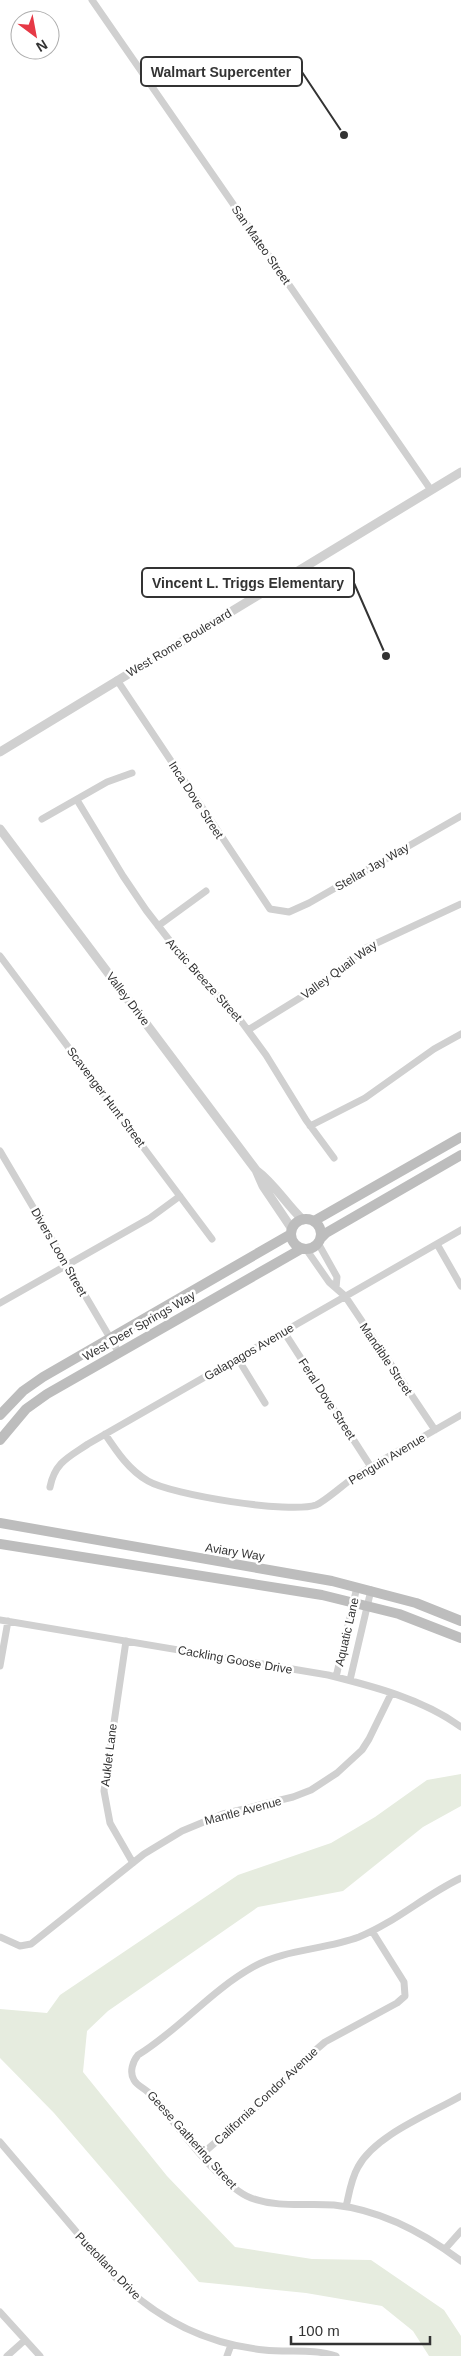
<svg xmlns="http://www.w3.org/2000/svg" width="461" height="2356" viewBox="0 0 461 2356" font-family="Arial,sans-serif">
<rect width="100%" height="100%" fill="#fff"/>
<path fill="#e6ecdf" d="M461,1774V1806L423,1827L343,1891L258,1907L108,2011L87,2031L83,2072L167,2176L235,2247L312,2259L371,2260L444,2310L461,2336V2356H429L413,2331L382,2306L306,2293L199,2282L54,2113L0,2058V2009L47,2013L60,1995L238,1875L331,1843L375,1817L427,1780Z"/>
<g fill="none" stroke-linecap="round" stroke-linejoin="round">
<path stroke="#d0d0d0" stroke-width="7" d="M92,0L431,490
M117,680L270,909L289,912L309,903L461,816
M77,800L123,876L146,910L187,963L241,1021L266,1055L306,1120L334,1158
M42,819L107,782L132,773
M158,926L206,891
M0,956L212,1239
M248,1030L308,993L366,948L461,904
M310,1126L365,1098L434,1049L461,1034
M0,1151L119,1353
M318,1243L337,1277L336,1288
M437,1244L461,1286
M306,1249L329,1282L345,1296L435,1430
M0,1303L150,1218L180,1196
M284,1332L371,1467
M238,1359L265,1403
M105,1434C117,1452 129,1470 148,1481C172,1495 290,1514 316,1505C324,1502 343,1485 353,1478C388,1456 425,1436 461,1415
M50,1487C55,1462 69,1457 88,1444L461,1230
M0,1620L328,1675C372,1686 423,1699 461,1727
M126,1641L104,1791L110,1823L133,1863
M0,1666L8,1621
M336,1677L357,1587
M350,1680L371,1590
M461,1878C425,1895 396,1922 359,1937C324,1950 285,1949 253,1967C210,1991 179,2030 138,2055C133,2061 129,2072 134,2080C137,2086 146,2089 151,2095C174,2121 220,2186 251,2198C278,2208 306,2203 334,2205C381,2210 424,2233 461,2261
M0,1937L20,1946L31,1944L144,1854L182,1831L223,1814L293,1797L311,1790L337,1773L362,1750L369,1739L391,1694
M0,2142L114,2276C155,2318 205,2344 264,2350C288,2353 313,2348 336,2356
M202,2154L268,2097L297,2066L325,2042L397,2003L405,1996L404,1982L372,1931
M346,2207C349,2194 351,2179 358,2167C375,2135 430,2114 461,2096
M445,2249L461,2231
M0,2312L40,2356
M7,2356L25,2340
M227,2356L231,2345"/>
<path stroke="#d0d0d0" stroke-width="9" d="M0,752L461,472
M0,829L256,1170L263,1186L292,1229
M256,1170C275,1184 286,1204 303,1220"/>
<path stroke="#bdbdbd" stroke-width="10" d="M291 1234a15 15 0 1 1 30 0a15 15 0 1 1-30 0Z
M314,1221L461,1137
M320,1239L326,1233L461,1155
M0,1415L23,1391L43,1377L291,1234
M0,1440L26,1409L47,1394L301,1249
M0,1523L332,1581L416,1603L461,1621
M0,1544L322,1595L399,1614L461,1638"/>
</g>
<g text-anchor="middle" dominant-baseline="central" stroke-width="5" stroke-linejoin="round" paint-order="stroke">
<g font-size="12" fill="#333" stroke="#fff">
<text transform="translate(261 245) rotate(55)">San Mateo Street</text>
<text transform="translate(179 643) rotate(-31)">West Rome Boulevard</text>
<text transform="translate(196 800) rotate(57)">Inca Dove Street</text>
<text transform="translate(372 867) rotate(-30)">Stellar Jay Way</text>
<text transform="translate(339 970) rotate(-36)">Valley Quail Way</text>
<text transform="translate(204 980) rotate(48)">Arctic Breeze Street</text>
<text transform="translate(128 999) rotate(53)">Valley Drive</text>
<text transform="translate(106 1097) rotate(53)">Scavenger Hunt Street</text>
<text transform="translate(59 1252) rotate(60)">Divers Loon Street</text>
<text transform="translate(139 1326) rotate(-30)">West Deer Springs Way</text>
<text transform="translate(249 1352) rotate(-30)">Galapagos Avenue</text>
<text transform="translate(386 1359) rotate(56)">Mandible Street</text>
<text transform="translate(327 1399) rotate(57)">Feral Dove Street</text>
<text transform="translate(387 1459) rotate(-31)">Penguin Avenue</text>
<text transform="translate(235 1552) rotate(9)">Aviary Way</text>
<text transform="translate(347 1632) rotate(-77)">Aquatic Lane</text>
<text transform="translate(235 1660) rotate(10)">Cackling Goose Drive</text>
<text transform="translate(109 1755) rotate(-83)">Auklet Lane</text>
<text transform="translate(243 1811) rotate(-15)">Mantle Avenue</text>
<text transform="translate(266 2096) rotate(-43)">California Condor Avenue</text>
<text transform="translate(192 2140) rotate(48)">Geese Gathering Street</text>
<text transform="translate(108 2266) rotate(46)">Puetollano Drive</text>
</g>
</g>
<path fill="none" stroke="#333" stroke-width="2" d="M344 135L302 72M386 656L354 583"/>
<g fill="#333" stroke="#fff" stroke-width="2">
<circle cx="344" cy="135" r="5"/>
<circle cx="386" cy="656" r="5"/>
</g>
<g fill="#fff" stroke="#333" stroke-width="2">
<rect x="141" y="57" width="161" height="29" rx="5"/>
<rect x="142" y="568" width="212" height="29" rx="5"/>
</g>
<g font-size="14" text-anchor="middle" font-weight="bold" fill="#333">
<text x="221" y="77">Walmart Supercenter</text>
<text x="248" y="588">Vincent L. Triggs Elementary</text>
</g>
<g transform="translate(35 35) rotate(148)"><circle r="24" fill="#ffffff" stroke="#adadad"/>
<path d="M0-4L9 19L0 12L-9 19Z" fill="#e63946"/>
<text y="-8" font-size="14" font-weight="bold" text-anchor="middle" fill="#333333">N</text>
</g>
<path d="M291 2336v8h139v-8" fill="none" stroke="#333333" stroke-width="2.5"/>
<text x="298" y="2336" font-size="15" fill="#333333" stroke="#ffffff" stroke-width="4" paint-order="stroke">100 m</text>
</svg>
